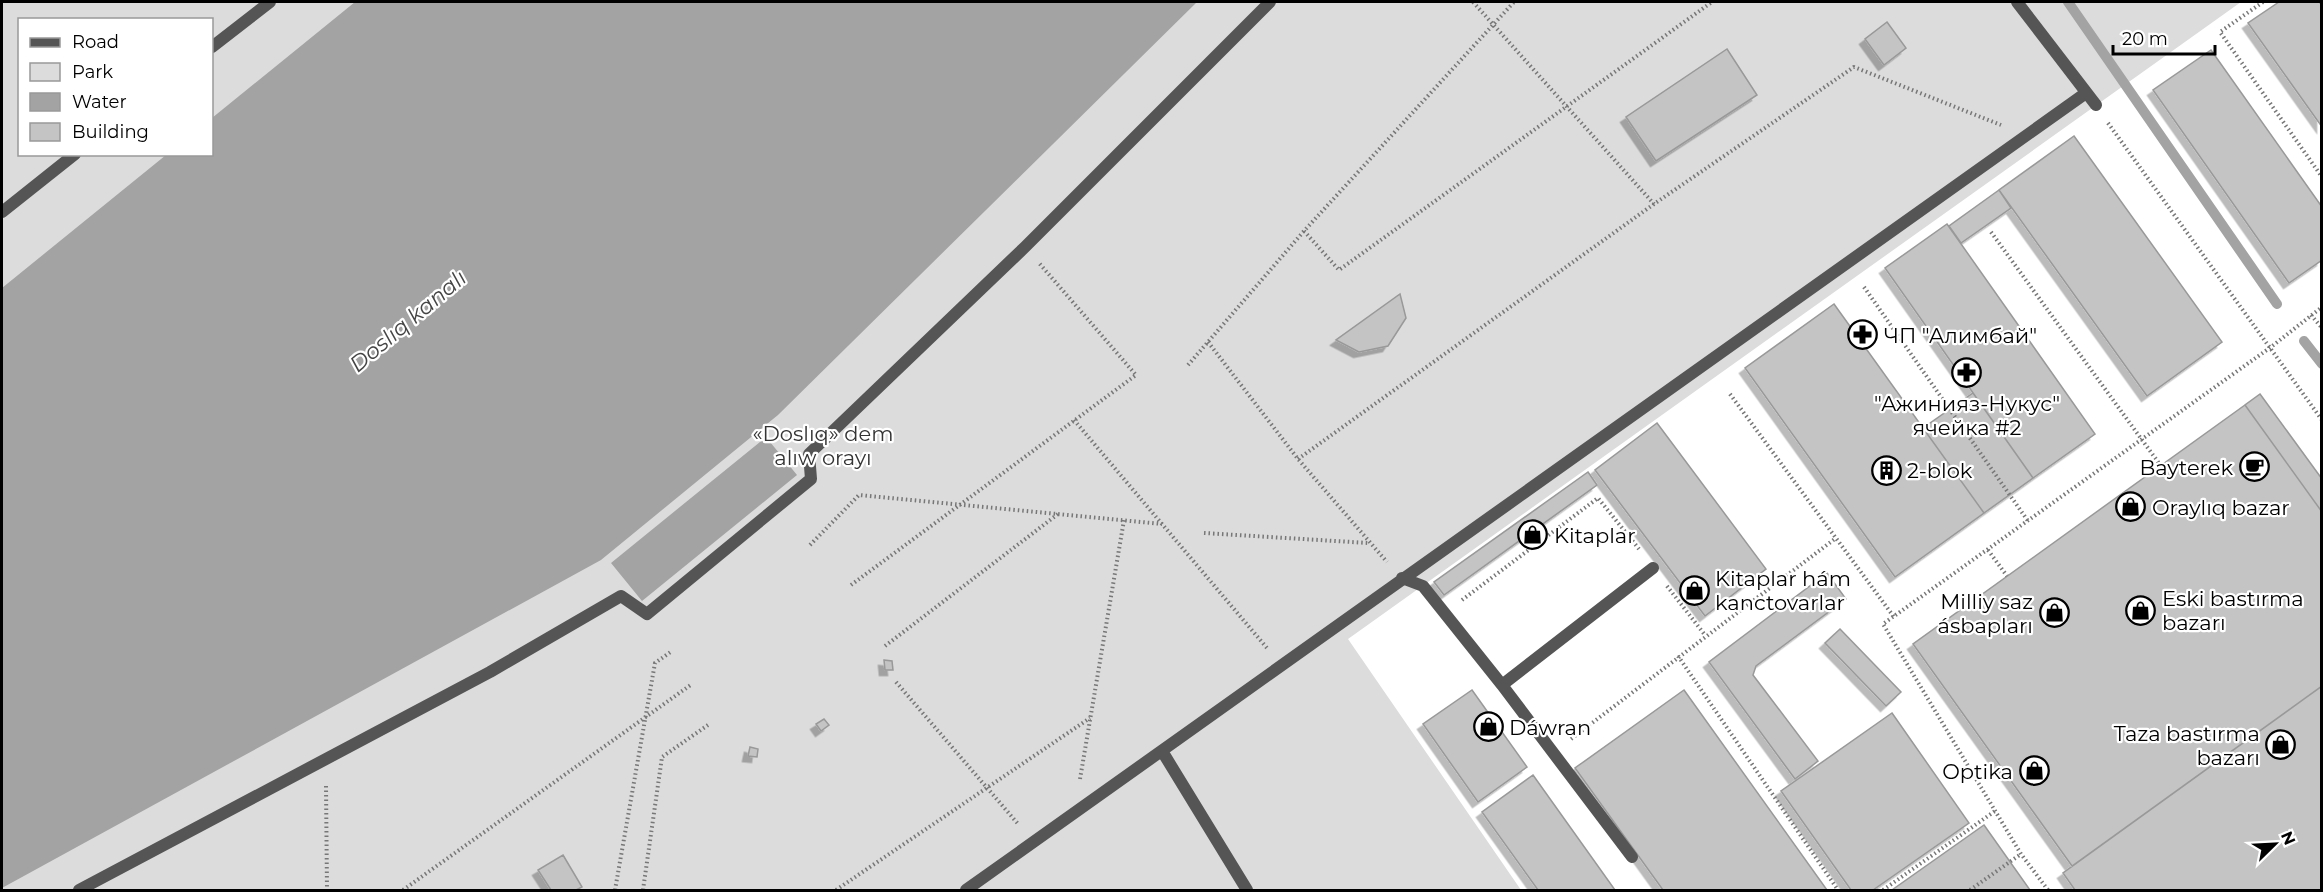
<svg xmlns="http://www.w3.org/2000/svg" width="2323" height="892" viewBox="0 0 2323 892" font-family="Montserrat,sans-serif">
<defs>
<filter id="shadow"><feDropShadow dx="-5.5" dy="5.5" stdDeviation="0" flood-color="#0004"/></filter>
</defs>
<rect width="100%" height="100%" fill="#fff"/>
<path fill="#dcdcdc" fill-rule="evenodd" d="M2,2H2241L1348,639L1521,890H2ZM20,20H212V154H20Z"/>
<path fill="#a3a3a3" d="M355,2H1197L778,415L601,560L2,888V288L166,155L212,154V118Z
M766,437L797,475L642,601L611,563Z"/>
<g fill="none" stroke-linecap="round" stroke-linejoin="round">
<path stroke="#a3a3a3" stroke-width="10" d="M2068,2L2277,304
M2304,341L2322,364"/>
</g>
<path fill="#c4c4c4" stroke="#999" stroke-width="1.5" filter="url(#shadow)" d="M2279,2H2319L2322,5V127L2248,23Z
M1887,22L1906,48L1884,65L1865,39Z
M1727,49L1757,95L1656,161L1626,117Z
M2211,50L2322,207V260L2289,283L2153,90Z
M2074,136L2222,342L2147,396L1999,190Z
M1999,190L2011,208L1961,243L1949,226Z
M1947,224L2095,434L2033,478L1885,268Z
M1400,294L1406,318L1388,346L1359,352L1336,340Z
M1834,304L1984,513L1895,577L1745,368Z
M1973,393L2033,478L1984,513L1923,428Z
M2260,394L2322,479V512L2245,405Z
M2245,405L2322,512V686L2072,866L1913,644Z
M1657,423L1766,569L1705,616L1595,470Z
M1588,472L1597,485L1444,595L1434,582Z
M1827,573L1846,599L1756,666L1753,675L1818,761L1795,779L1709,662Z
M1840,629L1901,692L1886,706L1825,643Z
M884,660L892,661L893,670H885Z
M2322,686V890H2075L2063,873Z
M1472,690L1527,767L1478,802L1423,724Z
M1684,690L1827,890H1663L1575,768Z
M1892,713L1969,823L1873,890H1851L1781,791Z
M824,719L829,725L821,731L816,724Z
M750,747L758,749L757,757L748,756Z
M1533,775L1615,890H1538L1482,812Z
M1984,825L2030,890H1892Z
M563,855L582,887L576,890H551L538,870Z"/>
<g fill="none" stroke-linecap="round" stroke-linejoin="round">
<path stroke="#777" stroke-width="4" stroke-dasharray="1.5 3" stroke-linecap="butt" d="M1473,2L1654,204
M2263,2L2220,32L2322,177
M2108,123L2322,420
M1304,231L1339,270L1712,2
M1991,232L2161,466
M1864,287L2028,521
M2311,315L2322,328
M1208,342L1298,459L1387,562
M1188,365L1304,231L1514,2
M1730,394L1894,617
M1074,420L1267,648
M1298,459L1654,204L1854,67L2001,125
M1204,533L1368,543
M810,545L859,495L1162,524
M1988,550L2007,576
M851,585L1136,375L1039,263
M1667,586L1705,635
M1462,600L1598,498L1639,549
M885,646L1058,514
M1678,656L1838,890
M896,682L1019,825
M1571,739L1836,538
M1080,779L1124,520
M326,786L327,890
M403,890L692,684
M615,890L655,663L672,651
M643,890L662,757L708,725
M836,890L1090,718
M1883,890L1995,811
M1970,890L2021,854
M2048,890L2021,854L1883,624L2271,347L2322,307"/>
<path stroke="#555" stroke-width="12" d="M2017,2L2096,105
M1402,578L1423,586L1502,685L1653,568
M1502,685L1632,857
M1162,751L1247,890
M966,890L2086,93"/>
<path stroke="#555" stroke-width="12" d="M212,47L270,2
M2,212L75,154
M79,890L490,672L621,596L647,614L811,479L809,454L1025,247L1270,2"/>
</g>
<defs>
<symbol id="pharmacy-ring" viewBox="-11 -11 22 22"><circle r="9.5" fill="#fff" stroke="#000" stroke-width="1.5"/><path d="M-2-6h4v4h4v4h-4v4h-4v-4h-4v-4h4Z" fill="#000"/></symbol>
<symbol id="cafe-ring" viewBox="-11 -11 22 22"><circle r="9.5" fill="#fff" stroke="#000" stroke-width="1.5"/><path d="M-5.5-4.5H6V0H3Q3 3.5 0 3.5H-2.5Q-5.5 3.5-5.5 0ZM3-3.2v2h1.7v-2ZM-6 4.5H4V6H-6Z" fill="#000"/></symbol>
<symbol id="building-ring" viewBox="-11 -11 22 22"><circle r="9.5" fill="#fff" stroke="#000" stroke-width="1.5"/><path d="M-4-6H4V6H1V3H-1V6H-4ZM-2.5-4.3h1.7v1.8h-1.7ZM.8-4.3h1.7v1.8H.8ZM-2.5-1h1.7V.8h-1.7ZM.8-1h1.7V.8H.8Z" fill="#000"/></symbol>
<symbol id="shop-ring" viewBox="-11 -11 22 22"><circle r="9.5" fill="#fff" stroke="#000" stroke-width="1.5"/><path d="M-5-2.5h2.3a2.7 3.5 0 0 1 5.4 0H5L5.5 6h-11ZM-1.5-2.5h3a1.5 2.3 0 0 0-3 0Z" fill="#000"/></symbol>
</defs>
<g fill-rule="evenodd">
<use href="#pharmacy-ring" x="1846" y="318" width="33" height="33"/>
<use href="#pharmacy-ring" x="1950" y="356" width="33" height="33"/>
<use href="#cafe-ring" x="2238" y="450" width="33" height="33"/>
<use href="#building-ring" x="1870" y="454" width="33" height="33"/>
<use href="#shop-ring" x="2114" y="490" width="33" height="33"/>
<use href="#shop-ring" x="1516" y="518" width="33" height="33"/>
<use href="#shop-ring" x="1678" y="574" width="33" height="33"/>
<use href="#shop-ring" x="2124" y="594" width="33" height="33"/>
<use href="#shop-ring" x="2038" y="596" width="33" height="33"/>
<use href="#shop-ring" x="1472" y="710" width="33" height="33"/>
<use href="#shop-ring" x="2264" y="728" width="33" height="33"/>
<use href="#shop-ring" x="2018" y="754" width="33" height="33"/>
</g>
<g text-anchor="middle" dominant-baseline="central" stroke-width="4.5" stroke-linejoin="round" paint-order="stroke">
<g font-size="21" fill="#000" stroke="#fff" text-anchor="start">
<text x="1884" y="335">ЧП "Алимбай"</text>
<text x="1967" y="403" text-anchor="middle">"Ажинияз-Нукус"<tspan x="1967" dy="24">ячейка #2</tspan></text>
<text x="2233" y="467" text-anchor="end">Bayterek</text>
<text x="1907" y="470">2-blok</text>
<text x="2152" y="507">Oraylıq bazar</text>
<text x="1554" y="535">Kitaplar</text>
<text x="1715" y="578">Kitaplar hám<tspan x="1715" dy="24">kanctovarlar</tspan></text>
<text x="2162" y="598">Eski bastırma<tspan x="2162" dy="24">bazarı</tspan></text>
<text x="2033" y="601" text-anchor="end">Milliy saz<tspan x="2033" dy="24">ásbapları</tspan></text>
<text x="1509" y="727">Dáwran</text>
<text x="2260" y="733" text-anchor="end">Taza bastırma<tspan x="2260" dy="24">bazarı</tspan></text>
<text x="2013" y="771" text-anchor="end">Optika</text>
</g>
<g font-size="21" fill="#333" stroke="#fff">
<text x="823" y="433">«Doslıq» dem<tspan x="823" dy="24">alıw orayı</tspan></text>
</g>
<g font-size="22" font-style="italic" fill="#444" stroke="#fff">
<text transform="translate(408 321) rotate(-40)">Doslıq kanalı</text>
</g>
</g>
<rect width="2323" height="892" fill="none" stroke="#000000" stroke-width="6"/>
<rect x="18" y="18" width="195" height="138" fill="#ffffff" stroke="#999999" stroke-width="1.5"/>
<rect x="30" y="38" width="30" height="9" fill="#555555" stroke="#999999" stroke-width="1.5"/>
<text x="72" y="48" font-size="18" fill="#000000">Road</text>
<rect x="30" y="63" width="30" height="18" fill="#dcdcdc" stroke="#999999" stroke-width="1.5"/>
<text x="72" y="78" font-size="18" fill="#000000">Park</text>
<rect x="30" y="93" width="30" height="18" fill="#a3a3a3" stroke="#999999" stroke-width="1.5"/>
<text x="72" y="108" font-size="18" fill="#000000">Water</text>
<rect x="30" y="123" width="30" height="18" fill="#c4c4c4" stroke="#999999" stroke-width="1.5"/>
<text x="72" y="138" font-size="18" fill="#000000">Building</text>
<g transform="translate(2275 844) rotate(66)" stroke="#ffffff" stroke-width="4.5" paint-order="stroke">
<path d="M0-4.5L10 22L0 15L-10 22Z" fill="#000000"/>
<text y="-9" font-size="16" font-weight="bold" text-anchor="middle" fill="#000000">N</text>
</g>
<path d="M2113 45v9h102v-9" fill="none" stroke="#000000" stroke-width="3"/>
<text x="2122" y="45" font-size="18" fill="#000000" stroke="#ffffff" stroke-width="4.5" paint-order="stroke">20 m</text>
</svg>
